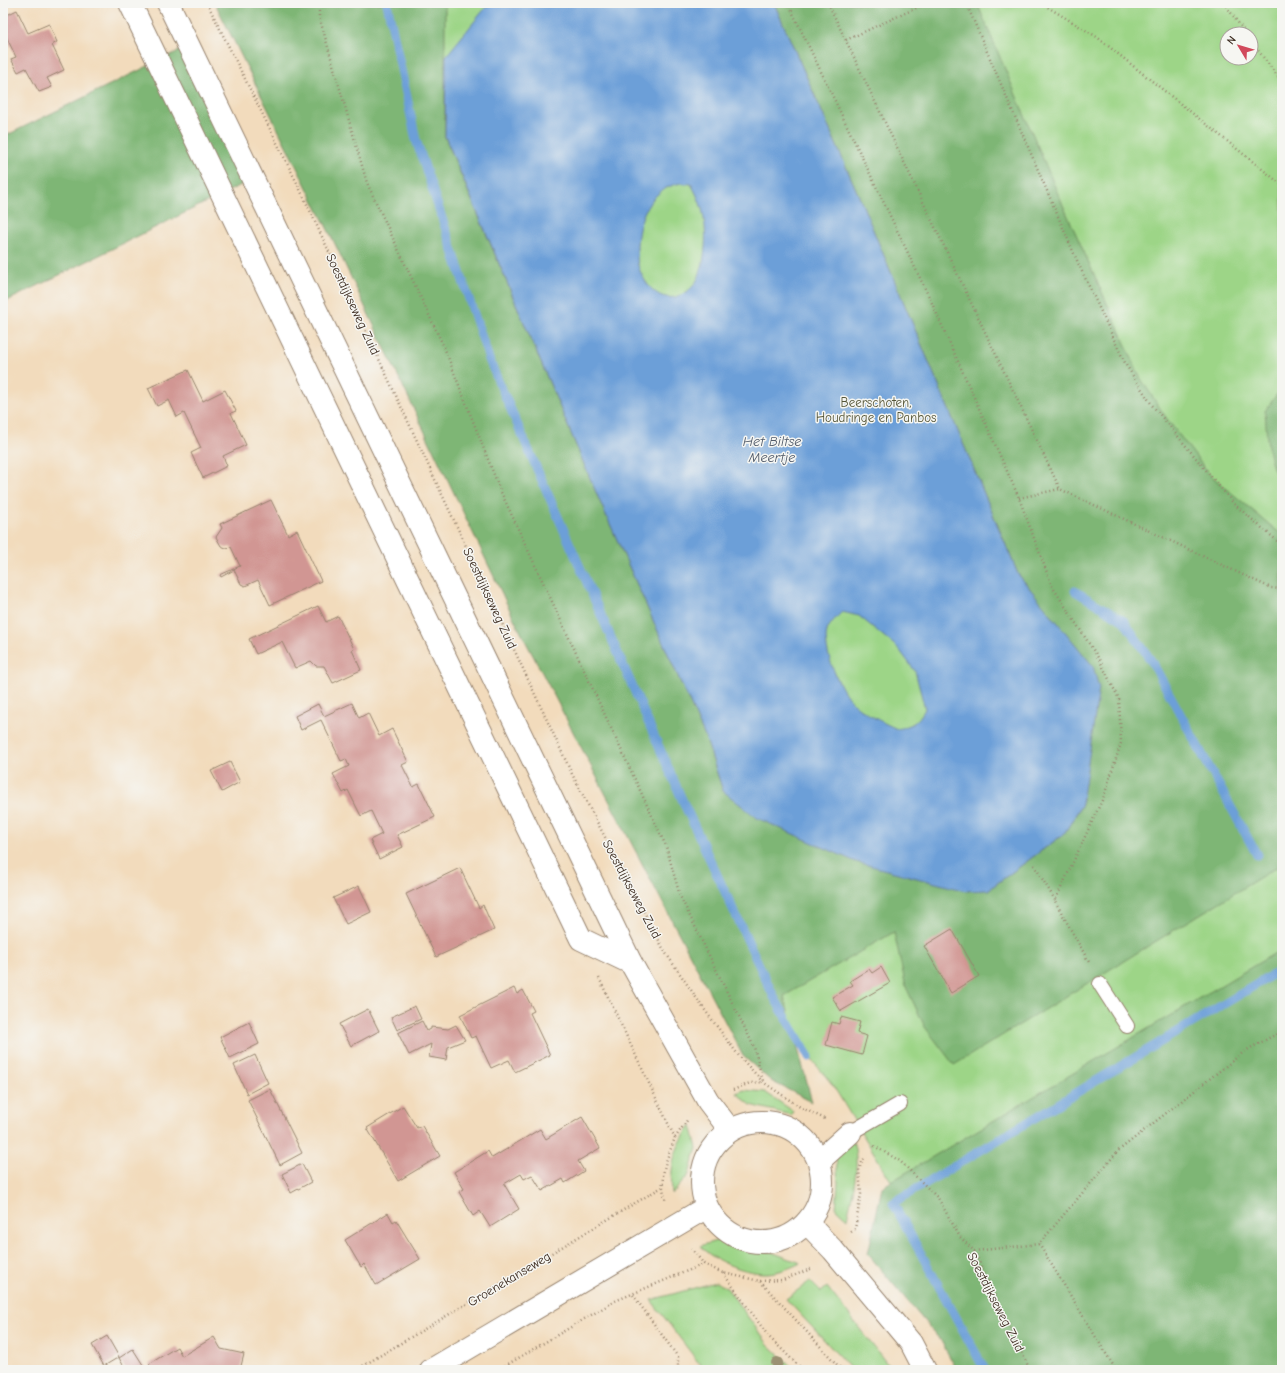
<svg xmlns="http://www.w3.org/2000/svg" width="1285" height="1373" viewBox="0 0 1285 1373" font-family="'Comic Neue',sans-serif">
<rect width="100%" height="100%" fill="#f6f6f2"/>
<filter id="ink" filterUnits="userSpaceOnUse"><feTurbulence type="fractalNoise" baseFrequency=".025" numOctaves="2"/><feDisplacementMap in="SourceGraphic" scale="8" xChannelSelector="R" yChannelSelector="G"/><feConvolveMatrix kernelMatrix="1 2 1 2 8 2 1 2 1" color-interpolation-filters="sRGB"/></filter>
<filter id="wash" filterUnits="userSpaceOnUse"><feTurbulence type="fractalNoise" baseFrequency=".012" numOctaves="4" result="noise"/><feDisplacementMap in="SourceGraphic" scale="16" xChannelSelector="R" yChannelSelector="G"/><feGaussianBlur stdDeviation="0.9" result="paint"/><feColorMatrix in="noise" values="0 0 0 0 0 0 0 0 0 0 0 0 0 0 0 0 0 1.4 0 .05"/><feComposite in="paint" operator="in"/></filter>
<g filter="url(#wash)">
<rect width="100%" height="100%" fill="#f2dbbc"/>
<path fill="#9dd587" stroke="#6c8052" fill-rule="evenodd" d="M225,3H1282V1370H1006L832,1084L642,857ZM1227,34H1251V58H1227Z
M744,1090L765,1092L793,1111L791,1115L751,1105L736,1093Z
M691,1125L697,1148L688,1176L672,1194C670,1165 674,1149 691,1125Z
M853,1141C861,1165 852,1195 847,1219L836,1209L838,1183L836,1157Z
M719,1240L749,1251L771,1252L801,1263C790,1268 780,1272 768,1273C748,1274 714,1262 700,1246Z
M810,1281L821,1292L827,1287L892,1370H852L786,1299Z
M716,1282L726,1287L767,1343L795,1370H704L651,1300Z"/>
<path fill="#7eb674" stroke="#5c7049" d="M215,3H445V137L598,497L706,739L723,791L988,890L1064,834L1082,804L1035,595L1018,574L858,194L774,3H977L1058,194L1141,379L1167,419L1209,474L1282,535V864L954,1065L925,1027L906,987L894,932L784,996L812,1102L771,1081L743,1056L517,625L336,246Z
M189,46L253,179L3,303V137Z
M1282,387V482C1266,467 1267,431 1265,411Z
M1282,949V1370H957L941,1341L868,1254L882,1187Z"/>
<path fill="#6c9fd8" stroke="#54647b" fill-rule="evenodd" d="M494,3H774L858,194L1018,574L1093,666L1099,688L1082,804L1064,834L988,890L966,891L856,862L757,818L723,791L706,739L598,497L445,136L446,56L487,6ZM681,183L691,184C706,209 708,234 703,262C700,276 696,287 683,294C661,306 644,285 638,265C637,260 637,254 637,250C637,220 649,189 681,183ZM842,612L859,616L898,648L915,671L925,709C917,723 913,725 897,729C882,722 865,714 852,702C840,690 822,649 827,631C830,623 836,618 842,612Z"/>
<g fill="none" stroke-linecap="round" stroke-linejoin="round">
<path stroke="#6c9fd8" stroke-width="9" d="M387,3L416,140L490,362L685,806L774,997L809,1057
M1075,591L1124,621L1152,662L1257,855
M985,1370L893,1203L1282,969"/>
</g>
<g id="blocks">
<path fill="#d19693" d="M17,10L28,33L49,24L57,42L52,45L64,70L47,78L52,87L39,92L26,68L18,72L11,59L16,57L5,34H3V17Z
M188,370L203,401L225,390L236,411L231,413L246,445L223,456L227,466L203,478L191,453L201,448L184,413L177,417L169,400L157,406L148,388Z
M271,500L288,535L297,530L321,581L270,605L258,580L245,586L241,584L234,570L221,577L220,575L240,566L231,547L226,548L221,546L216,537L222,528L220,524Z
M318,606L326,622L338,616L354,649L352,650L361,670L333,683L324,666H316L311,661L295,668L282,642L256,654L249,639Z
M352,703L359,718L368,713L379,736L392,729L408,762L402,765L413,787L419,784L435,817L397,835L403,847L379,859L370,840L382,834L371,811L361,816L348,790L343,793L333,774L349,766L346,759L341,761L321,720L301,730L295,716L318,704L324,716Z
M230,762L240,782L222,792L211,771Z
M460,868L479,908L483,905L494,930L436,957L406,894Z
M359,886L371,912L346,924L333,898Z
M952,929L979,976L951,993L924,946Z
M881,967L890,983L841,1011L832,997L853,985L850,981L869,969L872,973Z
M514,988L517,994L523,990L534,1011L530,1013L550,1055L515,1072L509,1060L491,1068L476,1036L471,1038L460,1015Z
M415,1006L421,1019L397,1030L391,1017Z
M368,1009L379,1031L351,1046L339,1024Z
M841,1017L860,1022L857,1033L867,1036L862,1055L826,1045L832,1022L839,1024Z
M422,1021L427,1031L431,1029V1027L448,1029L456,1025L465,1040L448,1047L446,1060L429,1057L431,1044L409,1055L398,1033Z
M249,1022L259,1044L230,1058L220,1037Z
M255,1055L268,1083L247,1094L234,1065Z
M270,1089L302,1153L280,1165L248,1100Z
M403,1106L417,1128L422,1126L440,1156L398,1181L367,1128Z
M582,1117L600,1148L578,1161L584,1171L565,1183L563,1179L542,1191L532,1175L524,1179L521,1174L504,1184L519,1209L490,1227L480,1211L473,1216L459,1192L464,1189L454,1172L488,1151L492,1158L540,1129L546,1139Z
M302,1164L311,1182L291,1193L282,1174Z
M388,1213L393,1222L396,1220L420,1259L376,1285L364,1264L361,1267L345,1240Z
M107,1336L119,1357L104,1366L92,1345Z
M214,1337L221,1349L244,1354L240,1370H153L149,1364L177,1347L182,1356Z
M133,1349L145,1368L142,1370H126L119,1358Z"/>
</g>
</g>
<g filter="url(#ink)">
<use href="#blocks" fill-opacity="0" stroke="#96826d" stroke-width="1"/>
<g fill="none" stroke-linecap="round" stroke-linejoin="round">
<defs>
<path id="service" d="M1100,984L1127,1026
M850,1133L900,1104"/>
<path id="minor" d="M130,3L581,939L631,963
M819,1161L850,1133"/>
<path id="secondary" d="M168,3L631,963L708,1101L730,1130
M702 1182a60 60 0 1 1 120 0a60 60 0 1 1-120 0Z
M807,1223L833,1250L911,1343L925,1370
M431,1370L707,1207"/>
</defs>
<use href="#service" stroke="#96826d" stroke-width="16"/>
<use href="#minor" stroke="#96826d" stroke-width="24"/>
<use href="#secondary" stroke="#96826d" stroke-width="24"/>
<path stroke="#96826d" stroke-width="2.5" stroke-dasharray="1 3" stroke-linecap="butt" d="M207,3L298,185L572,774L665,952L704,1009L739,1056L763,1082L800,1107L825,1119
M319,3V16L367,183L444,347L500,490L666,846L680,896L754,1047L763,1081
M788,3L931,301L1019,498L1052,586L1099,659L1119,699L1121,743L1104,796L1055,901L1090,964
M828,3L1060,489L1271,588L1282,589
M966,3L1079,265L1126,365L1152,405L1234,504L1282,545
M1041,3L1097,37L1282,185
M1224,3L1246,34
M846,40L927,3
M1251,41L1282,82
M1019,498L1060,489
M1034,865L1055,900
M599,978L675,1138C666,1161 658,1177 666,1201
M733,1090L750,1083L763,1082
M675,1138L688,1119
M874,1146L900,1161L938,1198L960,1237L974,1251L1030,1370
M851,1232L855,1229L861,1194L859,1169L864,1158
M1039,1244L1116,1370
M691,1248L704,1264L723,1273L760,1281L842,1370
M974,1251L1039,1244L1118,1151L1245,1051L1282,1031
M723,1273L769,1337L803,1370
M760,1281L783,1280L813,1268
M633,1295L678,1357V1370
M356,1370L662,1187
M498,1370L615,1301L704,1264"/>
<use href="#service" stroke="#fff" stroke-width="14"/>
<use href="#minor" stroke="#fff" stroke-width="22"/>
<use href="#secondary" stroke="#fff" stroke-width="22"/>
</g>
<circle fill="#9b9173" cx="777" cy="1363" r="6"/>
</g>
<g text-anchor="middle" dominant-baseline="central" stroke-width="3" stroke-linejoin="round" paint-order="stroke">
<g font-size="13" fill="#3b2a1e" stroke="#f6f6f2">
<text transform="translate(353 304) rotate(65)">Soestdijkseweg Zuid</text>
<text transform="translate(490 598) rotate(65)">Soestdijkseweg Zuid</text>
<text transform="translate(632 889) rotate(62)">Soestdijkseweg Zuid</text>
<text transform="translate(509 1279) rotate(-31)">Groenekanseweg</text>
<text transform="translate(996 1302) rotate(63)">Soestdijkseweg Zuid</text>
</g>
<g font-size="13" fill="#545538" stroke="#f6f6f2">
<text x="876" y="402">Beerschoten,<tspan x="876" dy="15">Houdringe en Panbos</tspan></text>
</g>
<g font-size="14" font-style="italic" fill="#4f5968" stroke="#f6f6f2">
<text x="772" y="441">Het Biltse<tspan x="772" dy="16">Meertje</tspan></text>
</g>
</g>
<rect width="1285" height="1373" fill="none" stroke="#f6f6f2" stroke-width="16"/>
<g transform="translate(1239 46) rotate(308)"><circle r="19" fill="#f6f6f2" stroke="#aba49d"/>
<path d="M0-3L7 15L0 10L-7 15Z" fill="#d1495b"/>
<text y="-6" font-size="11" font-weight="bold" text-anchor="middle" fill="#3b2a1e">N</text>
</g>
</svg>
